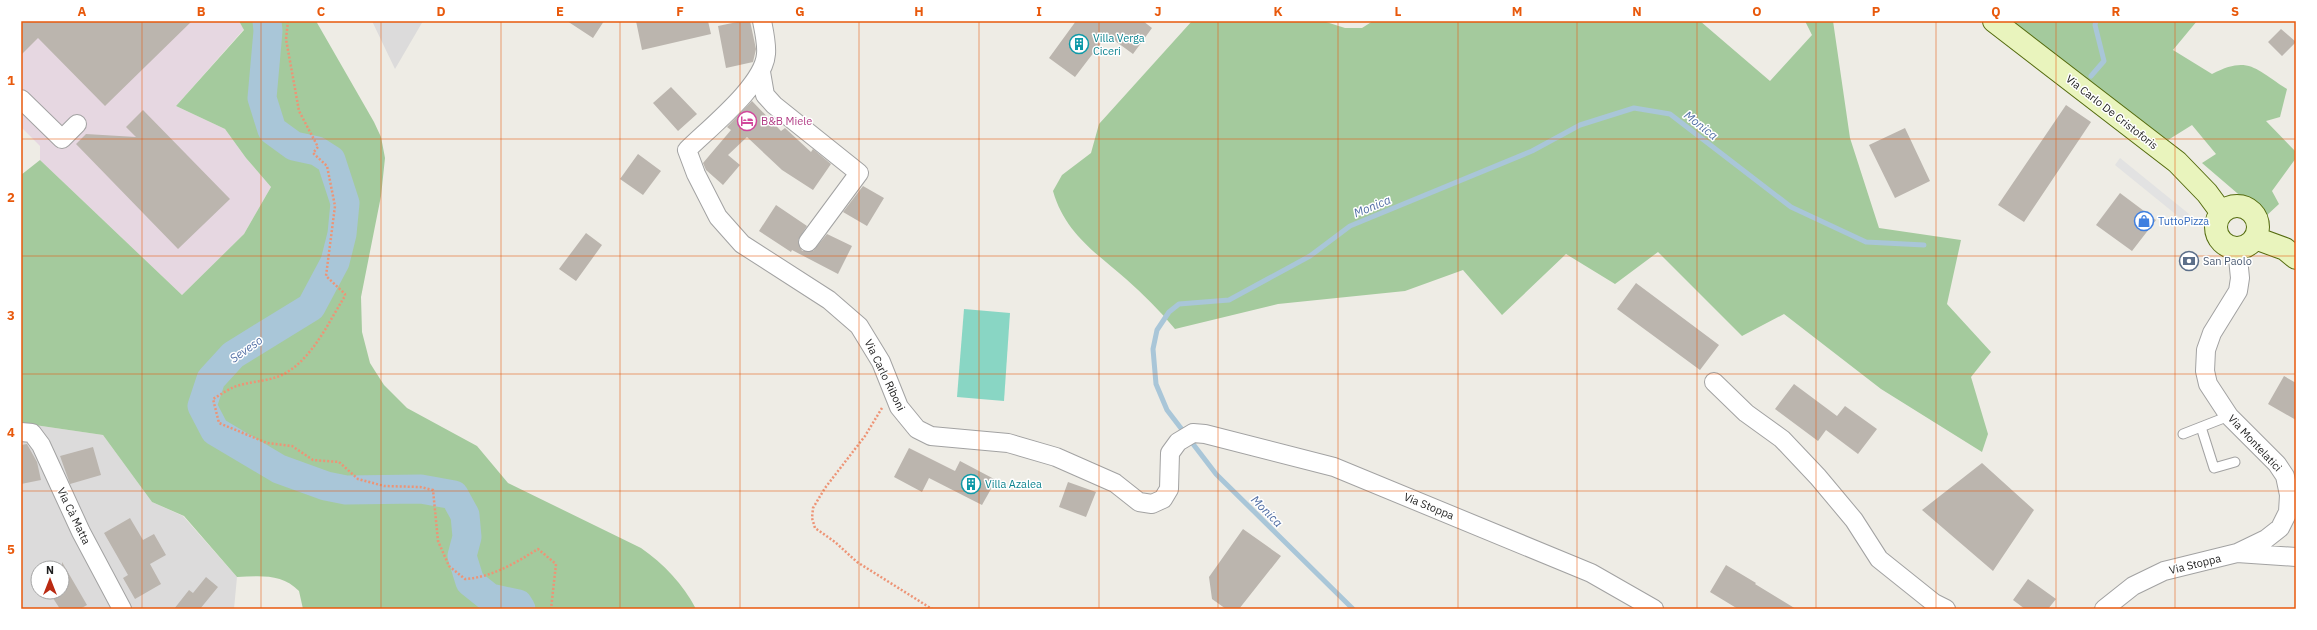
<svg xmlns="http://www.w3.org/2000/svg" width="2317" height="630" viewBox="0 0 2317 630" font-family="'IBM Plex Sans',sans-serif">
<rect width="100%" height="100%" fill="#eeece5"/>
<path fill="#dcdbdb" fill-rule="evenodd" d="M372,21H423L395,69Z
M21,423L103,435L152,502L183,516L237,577L234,609H21ZM38,568H62V592H38Z"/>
<path fill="#e6d7e1" d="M21,21H239L244,29L176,106L225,129L246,158L271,187L244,234L182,295L40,160V146L21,127Z"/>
<path fill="#a4ca9d" d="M239,21H316L374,122L381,137L385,158L381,196L361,297L362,332L370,363L375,371L384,385L407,408L477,446L508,483L641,548C664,564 683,584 696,609H303L299,591C282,573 259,576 237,577L184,516L152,502L103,435L21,423V175L40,160L182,295L244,234L271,187L246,158L225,129L176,106L244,30Z
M1192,21H1323L1345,28H1362L1373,21H1700L1770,81L1812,35L1805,21H1833L1850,138L1879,228L1961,240L1947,304L1991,352L1971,377L1988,434L1982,452L1881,389L1784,314L1742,336L1658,252L1615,284L1566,254L1502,315L1463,270L1405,291L1278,304L1175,329C1160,311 1144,295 1126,279C1095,252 1065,233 1053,191L1062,175L1091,153L1099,124Z
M2006,21H2197L2173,50L2212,74C2249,55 2255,69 2287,89L2280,117L2266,121L2296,152V158L2272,191L2279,204L2265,217L2202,163L2216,154L2192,125L2168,140L2133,116Z"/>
<path fill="#89d6c4" d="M964,309L1010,313L1004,401L957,397Z"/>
<path fill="#e2e2e2" d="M2120,158L2189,214L2184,221L2115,165Z"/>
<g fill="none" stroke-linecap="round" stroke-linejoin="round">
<path stroke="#a9c6d8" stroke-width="5" d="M2091,76L2104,61L2095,25L2096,21
M1353,609L1216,474L1167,410L1156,384L1153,349L1157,330L1169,312L1179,304L1229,300L1310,256L1350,226L1532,151L1580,125L1634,108L1670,114L1791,207L1866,242L1924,245"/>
<path stroke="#a9c6d8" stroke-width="29" d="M267,21L268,31L262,98L272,130L294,146L317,151L331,160L345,203L342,234L335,262L311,307L233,355L211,379L202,406L215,431L279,469L326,486L346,490L421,489L454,495L465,515L467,537L462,556L470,582L490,598L518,604L521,609"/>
</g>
<path fill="#bbb5ae" d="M21,21H192L105,106L38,38L21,55Z
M567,21H604L593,38Z
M636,21H708L711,34L642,50Z
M742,21H750L756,49L753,62L726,68L718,26Z
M1076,21H1143L1152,28L1133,54L1107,35L1075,77L1049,58Z
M2281,29L2296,42L2282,56L2268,42Z
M671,87L697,114L678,131L653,103Z
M752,101L781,131L785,128L811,152L813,149L831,164L813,190L782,170L747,137L728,155L740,165L723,185L706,170L703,163L731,130L727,127Z
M2066,105L2091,122L2024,222L1998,205Z
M143,110L230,199L178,249L76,144L86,134L136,137L126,127Z
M1905,128L1930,181L1895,198L1869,145Z
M638,154L661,171L643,195L620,179Z
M863,186L884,198L867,226L843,212Z
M2120,193L2156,220L2132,251L2096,225Z
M776,205L807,226L798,240L802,251H813L827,234L852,246L838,274L792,250L791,252L759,231Z
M586,233L602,245L576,281L559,269Z
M1636,283L1719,345L1700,370L1617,309Z
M2284,376L2296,383V420L2268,404Z
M1794,384L1837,416L1845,406L1877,429L1858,454L1826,430L1818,441L1775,409Z
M27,444L37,462L41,480L21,484V445Z
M93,447L101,475L70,484L60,456Z
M909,448L955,471L960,461L996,480L982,505L929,478L922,492L894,477Z
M1982,463L2034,510L1993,571L1922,510Z
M1068,482L1096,492L1086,517L1059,507Z
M130,518L143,540L154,534L166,555L150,564L161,584L135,599L123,578L128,575L104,533Z
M1243,529L1281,556L1239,609H1226L1212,599L1209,577Z
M62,562L87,605L80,609H60L49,592H62Z
M1726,565L1756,583L1755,584L1796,609H1738L1710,592Z
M206,577L218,587L200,609H174L189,590L193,593Z
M2028,579L2056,599L2048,609H2025L2013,600Z"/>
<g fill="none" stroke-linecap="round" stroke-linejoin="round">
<defs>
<path id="service" d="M2201,427L2214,468L2235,462
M2183,434L2229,416"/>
<path id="minor" d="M762,21C764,31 767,44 766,54C764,85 709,128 687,150L696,174L718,217L742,244L829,300L859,326L881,362L899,407L917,429L931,436L1008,443L1056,457L1115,483L1139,502L1152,504L1163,499L1169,489L1170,453L1178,442L1193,433L1205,434L1334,467L1591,573L1654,609
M761,72L765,95L774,105L859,173L808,242
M21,99L62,139L77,124
M2237,248L2240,278L2238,291L2212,333L2206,350L2205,371L2208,384L2229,416L2277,464L2285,476L2289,495L2288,512L2280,528L2266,539L2237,553
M1714,382L1746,413L1782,439L1818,477L1854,520L1879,559L1934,603L1946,609
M21,432L32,433L41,445L81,532L122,609
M2104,609L2133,586L2164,571L2237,553L2296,557"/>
<path id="secondary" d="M1994,21L2177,162L2207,193L2221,212
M2216 227a21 21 0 1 1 42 0a21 21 0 1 1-42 0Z
M2255,238L2285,249L2296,258"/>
</defs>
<use href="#service" stroke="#a2a2a2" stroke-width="11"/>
<use href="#minor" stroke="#a2a2a2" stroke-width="20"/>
<use href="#secondary" stroke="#546b0e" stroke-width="24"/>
<path stroke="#ed9476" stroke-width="2.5" stroke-dasharray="2 2" stroke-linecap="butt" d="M288,21L286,39L299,111L318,147L313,153L327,166L335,206L326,276L345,294V296C328,323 312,360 282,375C266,382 250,381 234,387C227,390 220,395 213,399L219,423L267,443L292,446L313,460L339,462L358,479L384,486L420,487L433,490L438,541L449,566L465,579C493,577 515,563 538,549L556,564L551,609
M882,408L865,436L825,488L813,508L812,518L815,528L835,542L857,562L932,609"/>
<use href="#service" stroke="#fff" stroke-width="9"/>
<use href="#minor" stroke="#fff" stroke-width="18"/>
<use href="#secondary" stroke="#e9f4bd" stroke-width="22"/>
</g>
<path fill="none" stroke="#e8590c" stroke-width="1" stroke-opacity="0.55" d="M142,21V609M261,21V609M381,21V609M501,21V609M620,21V609M740,21V609M859,21V609M979,21V609M1099,21V609M1218,21V609M1338,21V609M1458,21V609M1577,21V609M1697,21V609M1816,21V609M1936,21V609M2056,21V609M2175,21V609M21,139H2296M21,256H2296M21,374H2296M21,491H2296"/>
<defs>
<symbol id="building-ring" viewBox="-11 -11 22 22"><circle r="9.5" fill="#fff" stroke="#0f9aa8" stroke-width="1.5"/><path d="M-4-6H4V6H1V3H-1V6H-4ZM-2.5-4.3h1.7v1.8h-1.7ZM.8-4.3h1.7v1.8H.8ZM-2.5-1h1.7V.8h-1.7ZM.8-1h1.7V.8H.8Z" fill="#0f9aa8"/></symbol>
<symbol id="hotel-ring" viewBox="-11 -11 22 22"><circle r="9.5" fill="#fff" stroke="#d1479c" stroke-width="1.5"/><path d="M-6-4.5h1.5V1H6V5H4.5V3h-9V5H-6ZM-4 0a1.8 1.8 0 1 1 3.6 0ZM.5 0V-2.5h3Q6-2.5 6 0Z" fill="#d1479c"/></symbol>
<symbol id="shop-ring" viewBox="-11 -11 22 22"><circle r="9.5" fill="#fff" stroke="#3f7fe0" stroke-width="1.5"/><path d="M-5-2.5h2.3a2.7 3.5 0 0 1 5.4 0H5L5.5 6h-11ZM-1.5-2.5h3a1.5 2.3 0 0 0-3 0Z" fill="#3f7fe0"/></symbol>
<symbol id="bank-ring" viewBox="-11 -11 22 22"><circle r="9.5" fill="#fff" stroke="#5c6f8a" stroke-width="1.5"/><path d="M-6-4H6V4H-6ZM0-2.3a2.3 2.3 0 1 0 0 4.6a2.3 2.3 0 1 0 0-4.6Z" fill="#5c6f8a"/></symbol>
</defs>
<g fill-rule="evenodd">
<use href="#building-ring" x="1068" y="33" width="22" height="22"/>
<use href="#hotel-ring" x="736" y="110" width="22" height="22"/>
<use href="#shop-ring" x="2133" y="210" width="22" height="22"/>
<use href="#bank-ring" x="2178" y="250" width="22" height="22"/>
<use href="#building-ring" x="960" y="473" width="22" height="22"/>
</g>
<g text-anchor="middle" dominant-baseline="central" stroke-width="3" stroke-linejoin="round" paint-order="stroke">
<g font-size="11" fill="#0d838f" stroke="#fff" text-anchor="start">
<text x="1093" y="38">Villa Verga<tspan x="1093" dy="13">Ciceri</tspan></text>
<text x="985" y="484">Villa Azalea</text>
</g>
<g font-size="11" fill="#1e1e1e" stroke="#fff">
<text transform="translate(2112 112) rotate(38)">Via Carlo De Cristoforis</text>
<text transform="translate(885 375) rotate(64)">Via Carlo Riboni</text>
<text transform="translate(2255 443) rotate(47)">Via Montelatici</text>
<text transform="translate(1429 506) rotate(22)">Via Stoppa</text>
<text transform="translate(74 516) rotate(64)">Via Cà Matta</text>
<text transform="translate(2195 564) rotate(-14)">Via Stoppa</text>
</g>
<g font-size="11" fill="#b23c85" stroke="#fff" text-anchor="start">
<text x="761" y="121">B&amp;B Miele</text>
</g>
<g font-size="11" fill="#366cbe" stroke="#fff" text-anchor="start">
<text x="2158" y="221">TuttoPizza</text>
</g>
<g font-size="11" fill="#4e5e75" stroke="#fff" text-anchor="start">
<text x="2203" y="261">San Paolo</text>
</g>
<g font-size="12" font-style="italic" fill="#5370a5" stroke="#fff">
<text transform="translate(1701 125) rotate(38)">Monica</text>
<text transform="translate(1372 206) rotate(-22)">Monica</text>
<text transform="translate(246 349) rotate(-35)">Seveso</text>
<text transform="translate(1267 511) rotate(45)">Monica</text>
</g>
</g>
<rect width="2317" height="630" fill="none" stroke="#ffffff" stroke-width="44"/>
<g transform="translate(50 580)"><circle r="19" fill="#ffffff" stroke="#a5a5a5"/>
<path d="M0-3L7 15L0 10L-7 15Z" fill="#ba2a12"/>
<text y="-6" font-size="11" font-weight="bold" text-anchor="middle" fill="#1e1e1e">N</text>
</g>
<rect x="22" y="22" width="2273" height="586" fill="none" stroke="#e8590c" stroke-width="1.5"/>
<g font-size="13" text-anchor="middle" font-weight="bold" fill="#e8590c">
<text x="82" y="16">A</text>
<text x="201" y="16">B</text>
<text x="321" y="16">C</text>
<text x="441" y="16">D</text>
<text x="560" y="16">E</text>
<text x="680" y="16">F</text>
<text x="800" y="16">G</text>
<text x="919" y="16">H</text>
<text x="1039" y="16">I</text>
<text x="1158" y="16">J</text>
<text x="1278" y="16">K</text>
<text x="1398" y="16">L</text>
<text x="1517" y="16">M</text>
<text x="1637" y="16">N</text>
<text x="1757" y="16">O</text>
<text x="1876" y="16">P</text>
<text x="1996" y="16">Q</text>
<text x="2116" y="16">R</text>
<text x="2235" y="16">S</text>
<text x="11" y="85">1</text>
<text x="11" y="202">2</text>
<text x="11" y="320">3</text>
<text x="11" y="437">4</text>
<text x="11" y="554">5</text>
</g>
</svg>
